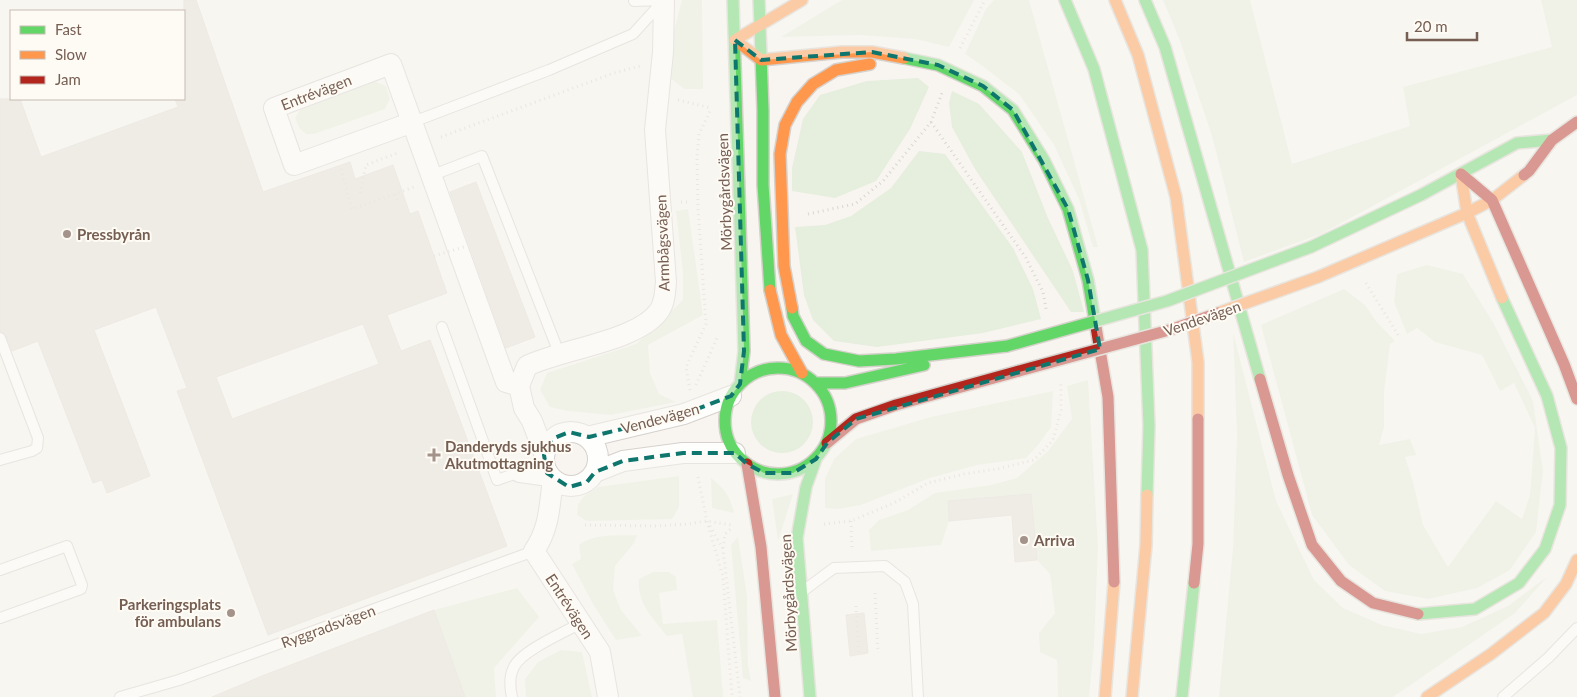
<svg xmlns="http://www.w3.org/2000/svg" width="1577" height="697" viewBox="0 0 1577 697" font-family="Lato,sans-serif">
<rect width="100%" height="100%" fill="#f8f5f1"/>
<path fill="#e6eedd" d="M682,0H702L703,89H684L663,72Z
M842,0H974L949,47L915,39L860,35L781,37Z
M994,0H1029L1098,247H1093L1079,199L1054,145L1019,94L981,65L965,54L986,9Z
M1163,0H1250L1292,164L1410,126L1403,87L1552,47L1541,0H1577V95L1321,234L1244,262L1212,136L1179,38Z
M918,78L929,87L910,129L876,181L835,198L792,191V168L803,119L820,95L867,81Z
M374,81L386,86L390,99L385,109L314,134H306L300,129L295,118L300,110Z
M952,91L979,104L1022,152L1048,218L1073,271L1084,312H1071L975,169L952,127L949,103Z
M919,151L945,154L1013,248L1033,289L1041,319L983,333L877,347L834,341L813,320L804,295L795,227L825,225L851,216L891,188Z
M688,209L703,315L648,345L650,373L659,394L676,402L611,415L568,411L550,407L540,390L547,373L636,344L683,300V273L676,211Z
M1427,265L1463,274L1494,324L1533,401L1543,471L1536,532L1510,570L1477,588L1428,599L1385,591L1349,565L1312,515L1261,325L1344,289L1365,305L1376,321L1395,341L1390,344L1384,392V427L1379,445L1410,439L1416,455L1405,457L1413,482L1423,525L1448,567L1496,501L1522,519L1530,495L1535,428L1514,383L1500,391L1482,355L1435,342L1417,328L1407,334L1394,302L1397,274Z
M1233,332L1276,501L1314,580L1343,608L1382,625L1421,634L1462,627L1508,606L1547,577L1515,613L1393,697H1219L1233,548L1237,434Z
M1088,380L1098,547L1094,646L1089,697H1058L1057,660L1040,652L1039,633L1055,613L1050,574L1037,560L1031,494L948,501L949,521L941,545L871,551L869,530L879,520L908,510L935,493L991,485L1017,478L1048,451L1072,419L1067,386Z
M1053,391L1051,427L1038,445L1026,458L977,465L930,478L861,505L838,509L825,508V479L834,459L856,439L931,417Z
M751 422a31 31 0 1 1 62 0a31 31 0 1 1-62 0Z
M679,476V507L672,519L587,521L577,515L578,505L584,496L598,487Z
M711,478C725,489 730,496 734,513L712,508Z
M793,494L778,541L772,499Z
M637,535L634,543L615,566L613,590L621,610L642,636L616,640L593,604L572,564L581,559L579,545C594,533 618,536 637,535Z
M738,537L747,596L748,665L751,681L743,678L731,545Z
M653,572H669L676,577L677,590L659,593L663,624L717,620L723,697H693L682,634L667,636C653,618 637,604 639,579Z
M517,588L539,617L494,668L496,697H465L434,610Z
M561,650L582,652L592,697H526L525,679L538,662Z"/>
<path fill="#e5ded8" stroke="#e1d9d3" fill-rule="evenodd" d="M184,0H196L263,192L350,162L355,179L393,165L410,214L418,211L447,293L387,315L401,351L430,340L507,546L268,635L177,391L187,388L156,307L94,330L150,476L107,493L102,480L93,483L38,341L12,351L6,335L0,331V99H20L41,157L178,107L175,99H184ZM363,324L379,364L232,419L216,377Z
M476,182L535,337L506,348L450,192Z
M1031,494L1037,560L1015,562L1012,515L949,521L948,501Z
M434,610L465,697H212L262,676Z
M864,613L868,653L850,656L846,615Z"/>
<g fill="none" stroke-linecap="round" stroke-linejoin="round">
<defs>
<path id="lane" d="M634,0V1L664,0
M413,122L549,70L633,34L663,1
M433,175L482,156L559,353
M442,327L497,480L520,472
M0,338L38,438L37,448L32,451L0,460
M0,570L67,546L82,585L81,589L0,618
M803,591L834,568L885,566L905,582L913,604L918,697
M120,697L179,680L534,551
M512,697C510,688 509,676 514,667C521,651 565,632 581,623
M1503,697L1548,658L1577,628"/>
<path id="street" d="M413,122L294,165L274,108L391,64L506,382L519,386
M544 459a27 27 0 1 1 54 0a27 27 0 1 1-54 0Z
M587,437L684,414L731,396
M544,453L532,421L524,408L519,386L527,366C562,349 638,341 659,311C665,303 665,292 666,282L655,130L663,52L664,0
M520,472L549,476
M595,472L623,461L683,453H735
M553,480C549,507 550,527 534,551L600,652L608,697"/>
<path id="fast" d="M733,0L744,351L740,384
M759,0L763,110V185L770,290
M1065,0L1094,69L1142,250L1149,426L1147,495
M1145,0L1165,47L1260,379
M904,58L938,65L983,86L1013,110L1044,160L1068,209L1088,280L1096,327
M1311,247L1421,195L1517,143L1552,140
M792,308L793,316L806,341L824,354L859,361L896,359L1007,346
M725 421a53 53 0 1 1 106 0a53 53 0 1 1-106 0Z
M815,383H845L924,365
M1418,614L1475,609L1519,583L1545,549L1560,505L1561,448L1547,396L1502,298
M810,697L797,538L806,487L816,459
M1182,697L1194,583"/>
<path id="slow" d="M802,0L735,40L761,60L842,52H872L904,58
M1115,0L1138,55L1176,197L1198,362V419
M1461,174L1467,213L1502,298
M1318,277L1467,213L1492,200L1524,175
M770,290L781,335L802,373
M792,308L784,266L780,154L785,125L797,102L813,84L836,70L870,64
M1105,697L1114,582
M1132,697L1146,545L1147,495
M1427,697L1491,654L1544,613L1566,584L1577,560"/>
<path id="jam" d="M1461,174L1492,200L1564,364L1577,399
M1524,175L1529,171L1552,140L1577,122
M1096,327L1108,397L1114,582
M1260,379L1288,475L1312,545L1341,581L1373,603L1418,614
M827,443L856,419L896,405L1019,371
M747,464L761,547L775,697
M1194,583L1198,544V419"/>
</defs>
<use href="#lane" stroke="#d6d1cc" stroke-width="12"/>
<use href="#street" stroke="#d6d1cc" stroke-width="22"/>
<use href="#fast" stroke="#d6d1cb" stroke-width="14"/>
<use href="#slow" stroke="#d6d1cb" stroke-width="14"/>
<use href="#jam" stroke="#d6d1cb" stroke-width="14"/>
<path stroke="#dad5d0" stroke-width="3" stroke-dasharray="1 4" stroke-linecap="butt" d="M960,48L985,0
M678,100L711,108
M931,122L1026,258L1043,292L1046,309
M441,137L614,73L640,66
M341,169L352,209L395,194
M360,193L366,165L400,152
M397,200L395,194L414,187
M681,202H691
M808,214L855,204L883,181L931,122L942,93
M1366,283L1400,338
M696,385L717,338
M690,390L686,367L706,324L698,209L697,157L699,134L710,111
M698,477L707,521L723,577L732,697
M851,521L852,551
M824,524L851,521L894,503L928,483L964,474L997,469L1034,460L1053,440L1061,410V384
M585,525L656,526L688,524L707,521L732,525
M710,526L723,549L740,697
M723,548L725,534L733,527
M875,593L878,653
M856,606L859,654"/>
<use href="#lane" stroke="#fefefd" stroke-width="10"/>
<use href="#street" stroke="#fefefd" stroke-width="20"/>
<use href="#fast" stroke="#63d668" stroke-width="11"/>
<use href="#slow" stroke="#ff974d" stroke-width="11"/>
<use href="#jam" stroke="#b3261e" stroke-width="11"/>
<defs>
<path id="fast-bridge" d="M1007,346L1167,301L1311,247"/>
<path id="slow-bridge" d="M1218,313L1318,277"/>
<path id="jam-bridge" d="M1019,371L1173,329L1218,313"/>
</defs>
<use href="#fast-bridge" stroke="#d6d1cb" stroke-width="14" stroke-linecap="butt"/>
<use href="#slow-bridge" stroke="#d6d1cb" stroke-width="14" stroke-linecap="butt"/>
<use href="#jam-bridge" stroke="#d6d1cb" stroke-width="14" stroke-linecap="butt"/>
<path stroke="#dad5d0" stroke-width="3" stroke-dasharray="1 4" stroke-linecap="butt" d="M434,256L467,246"/>
<use href="#fast-bridge" stroke="#63d668" stroke-width="11"/>
<use href="#slow-bridge" stroke="#ff974d" stroke-width="11"/>
<use href="#jam-bridge" stroke="#b3261e" stroke-width="11"/>
</g>
<path d="M0 0H1577V697H0ZM735,40L761,60L872,52L938,65L983,86L1013,110L1068,209L1088,280L1100,349L856,419L827,443L816,459L793,473H764L747,464L735,453H683L623,461L595,472L587,482L569,487L547,473L544,455L552,439L569,432L589,437L684,414L731,396L740,384L744,351Z" fill="#f8f5f1" fill-opacity=".55" fill-rule="evenodd"/>
<path fill="none" stroke="#0f766e" stroke-width="4" stroke-dasharray="10 6" stroke-linejoin="round" d="M735,40L761,60L872,52L938,65L983,86L1013,110L1068,209L1088,280L1100,349L856,419L827,443L816,459L793,473H764L747,464L735,453H683L623,461L595,472L587,482L569,487L547,473L544,455L552,439L569,432L589,437L684,414L731,396L740,384L744,351Z"/>
<g fill="#a3938a" stroke="#fefaf4" stroke-width="2">
<circle cx="67" cy="234" r="5"/>
<path d="M431.5 447.5h5v5h5v5h-5v5h-5v-5h-5v-5h5z"/>
<circle cx="1024" cy="540" r="5"/>
<circle cx="231" cy="613" r="5"/>
</g>
<g text-anchor="middle" dominant-baseline="central" stroke-width="4" stroke-linejoin="round" paint-order="stroke">
<g font-size="15" fill="#755e52" stroke="#fefaf4">
<text transform="translate(316 92) rotate(-21)">Entrévägen</text>
<text transform="translate(724 192) rotate(-92)">Mörbygårdsvägen</text>
<text transform="translate(662 243) rotate(-92)">Armbågsvägen</text>
<text transform="translate(1202 318) rotate(-19)">Vendevägen</text>
<text transform="translate(660 418) rotate(-15)">Vendevägen</text>
<text transform="translate(788 593) rotate(-93)">Mörbygårdsvägen</text>
<text transform="translate(570 606) rotate(57)">Entrévägen</text>
<text transform="translate(328 626) rotate(-20)">Ryggradsvägen</text>
</g>
<g font-size="15" font-weight="bold" fill="#755e52" stroke="#fefaf4" text-anchor="start">
<text x="77" y="234">Pressbyrån</text>
<text x="445" y="446">Danderyds sjukhus<tspan x="445" dy="17">Akutmottagning</tspan></text>
<text x="1034" y="540">Arriva</text>
<text x="221" y="604" text-anchor="end">Parkeringsplats<tspan x="221" dy="17">för ambulans</tspan></text>
</g>
</g>
<rect x="10" y="10" width="175" height="90" fill="#fefaf4" stroke="#c7bcb3"/>
<rect x="20" y="26" width="25" height="8" fill="#63d668" stroke="#c7bcb3"/>
<text x="55" y="35" font-size="15" fill="#755e52">Fast</text>
<rect x="20" y="51" width="25" height="8" fill="#ff974d" stroke="#c7bcb3"/>
<text x="55" y="60" font-size="15" fill="#755e52">Slow</text>
<rect x="20" y="76" width="25" height="8" fill="#b3261e" stroke="#c7bcb3"/>
<text x="55" y="85" font-size="15" fill="#755e52">Jam</text>
<path d="M1407 32v8h70v-8" fill="none" stroke="#755e52" stroke-width="2.5"/>
<text x="1414" y="32" font-size="15" fill="#755e52" stroke="#fefaf4" stroke-width="4" paint-order="stroke">20 m</text>
</svg>
